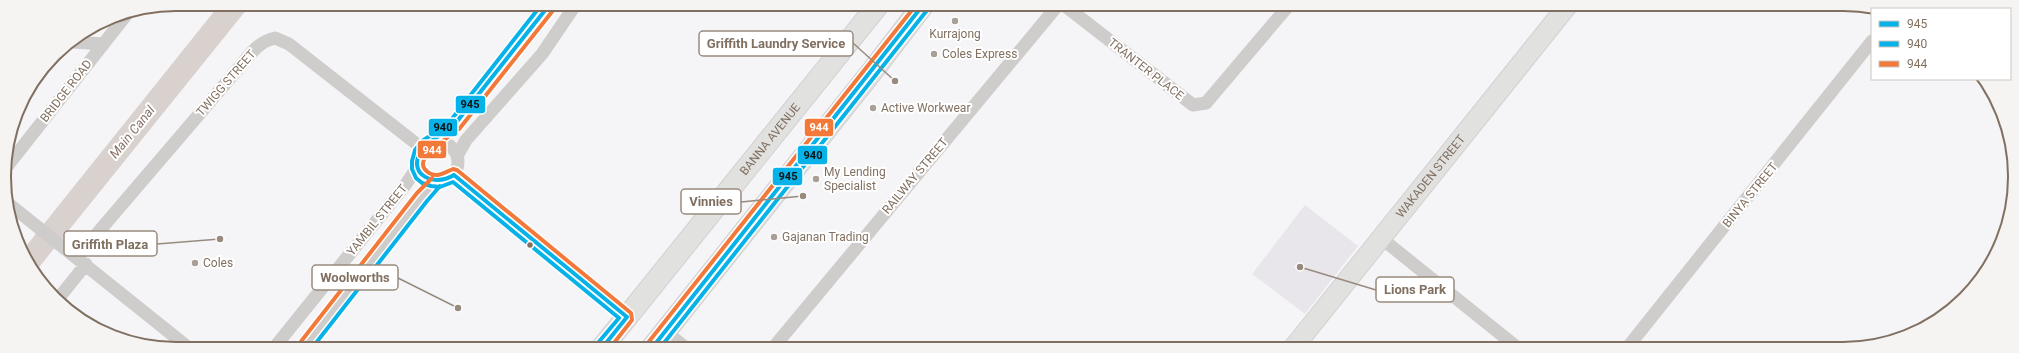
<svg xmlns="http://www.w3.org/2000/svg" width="2019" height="353" viewBox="0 0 2019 353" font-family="Roboto,sans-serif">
<rect width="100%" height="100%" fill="#f5f5f7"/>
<path fill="#e8e5eb" d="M1305,205L1358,246L1305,314L1252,274Z"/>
<path fill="#d9d1ce" d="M220,4H251L36,271L23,250Z"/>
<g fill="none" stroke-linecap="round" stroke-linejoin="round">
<defs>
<g id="secondary">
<path id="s1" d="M1293,348L1568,5"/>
</g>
<g id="primary">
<path id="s2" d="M602,348L878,5"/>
<path d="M652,348L874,69L923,5"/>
</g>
</defs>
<use href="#secondary" stroke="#d3d1d1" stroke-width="21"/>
<use href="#primary" stroke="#d3d1d1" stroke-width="23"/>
<path stroke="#cfcdcc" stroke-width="13" d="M1064,5L1193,105L1206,103L1289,5
M73,42L103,44
M433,142L451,129L550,4
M418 162a20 20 0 1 1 40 0a20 20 0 1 1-40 0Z
M457,156L466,140L542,54L576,4
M5,169L127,14
M454,175L627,317
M9,204L189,348
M1381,238L1518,348
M77,257L237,70C249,56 257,42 275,38L289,44L423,149
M58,299L86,264
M665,331L686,348
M274,348L406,184L418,166
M304,348L422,197L436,182
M773,348L1058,5
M1627,348L1872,41"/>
<use href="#secondary" stroke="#e1e1e0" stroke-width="19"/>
<use href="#primary" stroke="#e1e1e0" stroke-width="21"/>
<defs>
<path id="bus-1" d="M454,175C431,189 405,171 423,149C431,138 446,134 455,124L550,4
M454,175L627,317
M602,348L627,317
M652,348L923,5"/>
<path id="bus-2" d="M542,4L451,120L444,127L422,141L415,150L412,161V169L416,178L422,183L431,186L440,187L453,182L619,318L597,344
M312,348L427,201L440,186
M660,348L928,9"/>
<path id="bus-3" d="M555,8L460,128C452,136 407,159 429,173C438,178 445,172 453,169L457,170L631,313L632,320L610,348
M299,344L417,193L432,178
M647,344L916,5"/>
</defs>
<use href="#bus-1" stroke="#fff" stroke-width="7"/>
<use href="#bus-2" stroke="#fff" stroke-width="7"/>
<use href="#bus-3" stroke="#fff" stroke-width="7"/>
<use href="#bus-1" stroke="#06b2e8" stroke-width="4"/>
<use href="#bus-2" stroke="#06b2e8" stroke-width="4"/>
<use href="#bus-3" stroke="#f3793a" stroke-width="4"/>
</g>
<g fill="#aa9f96" stroke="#fff" stroke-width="1.5">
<circle cx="955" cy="21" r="4"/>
<circle cx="934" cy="54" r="4"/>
<circle cx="873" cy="108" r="4"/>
<circle cx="816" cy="179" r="4"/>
<circle cx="774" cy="237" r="4"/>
<circle cx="195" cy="263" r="4"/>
</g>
<circle fill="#817061" stroke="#fff" stroke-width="1.5" cx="530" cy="245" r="3.5"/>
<g text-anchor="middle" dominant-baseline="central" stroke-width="4" stroke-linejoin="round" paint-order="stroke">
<g font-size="12" fill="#817061" stroke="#fff" text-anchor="start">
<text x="955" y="34" text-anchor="middle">Kurrajong</text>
<text x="942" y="54">Coles Express</text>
<text x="881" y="108">Active Workwear</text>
<text x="824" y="172">My Lending<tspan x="824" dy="14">Specialist</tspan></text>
<text x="782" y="237">Gajanan Trading</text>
<text x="203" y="263">Coles</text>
</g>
<g font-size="12" fill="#817061" stroke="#fff">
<text transform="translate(1146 69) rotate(38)">TRANTER PLACE</text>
<text transform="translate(226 83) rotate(-49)">TWIGG STREET</text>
<text transform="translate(66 91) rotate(-52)">BRIDGE ROAD</text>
<text stroke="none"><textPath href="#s2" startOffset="268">BANNA AVENUE</textPath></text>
<text transform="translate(915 176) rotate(-50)">RAILWAY STREET</text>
<text stroke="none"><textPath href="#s1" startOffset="220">WAKADEN STREET</textPath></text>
<text transform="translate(1750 195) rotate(-51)">BINYA STREET</text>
<text transform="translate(377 220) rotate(-51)">YAMBIL STREET</text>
</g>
<g font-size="13" font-style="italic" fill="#8a7166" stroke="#fff">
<text transform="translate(132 132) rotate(-51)">Main Canal</text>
</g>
</g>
<path d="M0 0H2019V353H0ZM176 11H1843A165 165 0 0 1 2008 176V177A165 165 0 0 1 1843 342H176A165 165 0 0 1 11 177V176A165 165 0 0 1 176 11Z" fill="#f5f4f2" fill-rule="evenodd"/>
<path fill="none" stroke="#817061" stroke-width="2" d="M176 11H1843A165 165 0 0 1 2008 176V177A165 165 0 0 1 1843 342H176A165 165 0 0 1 11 177V176A165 165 0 0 1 176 11Z"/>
<path fill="none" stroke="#988a7e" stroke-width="1.5" d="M895 81L853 43M803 196L741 202M220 239L157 244M458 308L398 278M1300 267L1376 290"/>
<g fill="#988a7e" stroke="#fff" stroke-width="1.5">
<circle cx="895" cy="81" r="4"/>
<circle cx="803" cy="196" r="4"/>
<circle cx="220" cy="239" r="4"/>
<circle cx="458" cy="308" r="4"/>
<circle cx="1300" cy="267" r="4"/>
</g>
<g fill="#fff" stroke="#988a7e" stroke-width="1.5">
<rect x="699" y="31" width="154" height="25" rx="4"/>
<rect x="681" y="189" width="60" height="25" rx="4"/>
<rect x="64" y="231" width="93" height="25" rx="4"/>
<rect x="312" y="265" width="86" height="25" rx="4"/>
<rect x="1376" y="277" width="78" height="25" rx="4"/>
</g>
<g font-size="13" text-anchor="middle" font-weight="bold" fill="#817061">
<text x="776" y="48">Griffith Laundry Service</text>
<text x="711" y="206">Vinnies</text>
<text x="110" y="249">Griffith Plaza</text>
<text x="355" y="282">Woolworths</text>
<text x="1415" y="294">Lions Park</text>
</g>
<g stroke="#fff" stroke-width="1.5">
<rect x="455" y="95" width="31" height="19" rx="4" fill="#06b2e8"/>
<rect x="428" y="118" width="30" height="19" rx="4" fill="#06b2e8"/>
<rect x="804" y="118" width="30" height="19" rx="4" fill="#f3793a"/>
<rect x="417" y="140" width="30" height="19" rx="4" fill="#f3793a"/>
<rect x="797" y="145" width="31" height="20" rx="4" fill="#06b2e8"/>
<rect x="772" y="167" width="31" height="19" rx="4" fill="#06b2e8"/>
</g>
<g font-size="11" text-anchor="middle" font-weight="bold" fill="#fff">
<text x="819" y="131">944</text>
<text x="432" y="154">944</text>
</g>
<g font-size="11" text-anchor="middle" font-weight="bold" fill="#111">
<text x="470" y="108">945</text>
<text x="443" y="131">940</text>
<text x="813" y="159">940</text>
<text x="788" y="180">945</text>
</g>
<rect x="1871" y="8" width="140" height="72" fill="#ffffff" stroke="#cdc6c0"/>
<rect x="1879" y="21" width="20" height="6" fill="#06b2e8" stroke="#cdc6c0"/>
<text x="1907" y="28" font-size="12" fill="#817061">945</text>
<rect x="1879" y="41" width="20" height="6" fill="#06b2e8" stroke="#cdc6c0"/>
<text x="1907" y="48" font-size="12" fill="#817061">940</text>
<rect x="1879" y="61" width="20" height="6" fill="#f3793a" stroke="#cdc6c0"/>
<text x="1907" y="68" font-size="12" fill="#817061">944</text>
</svg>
